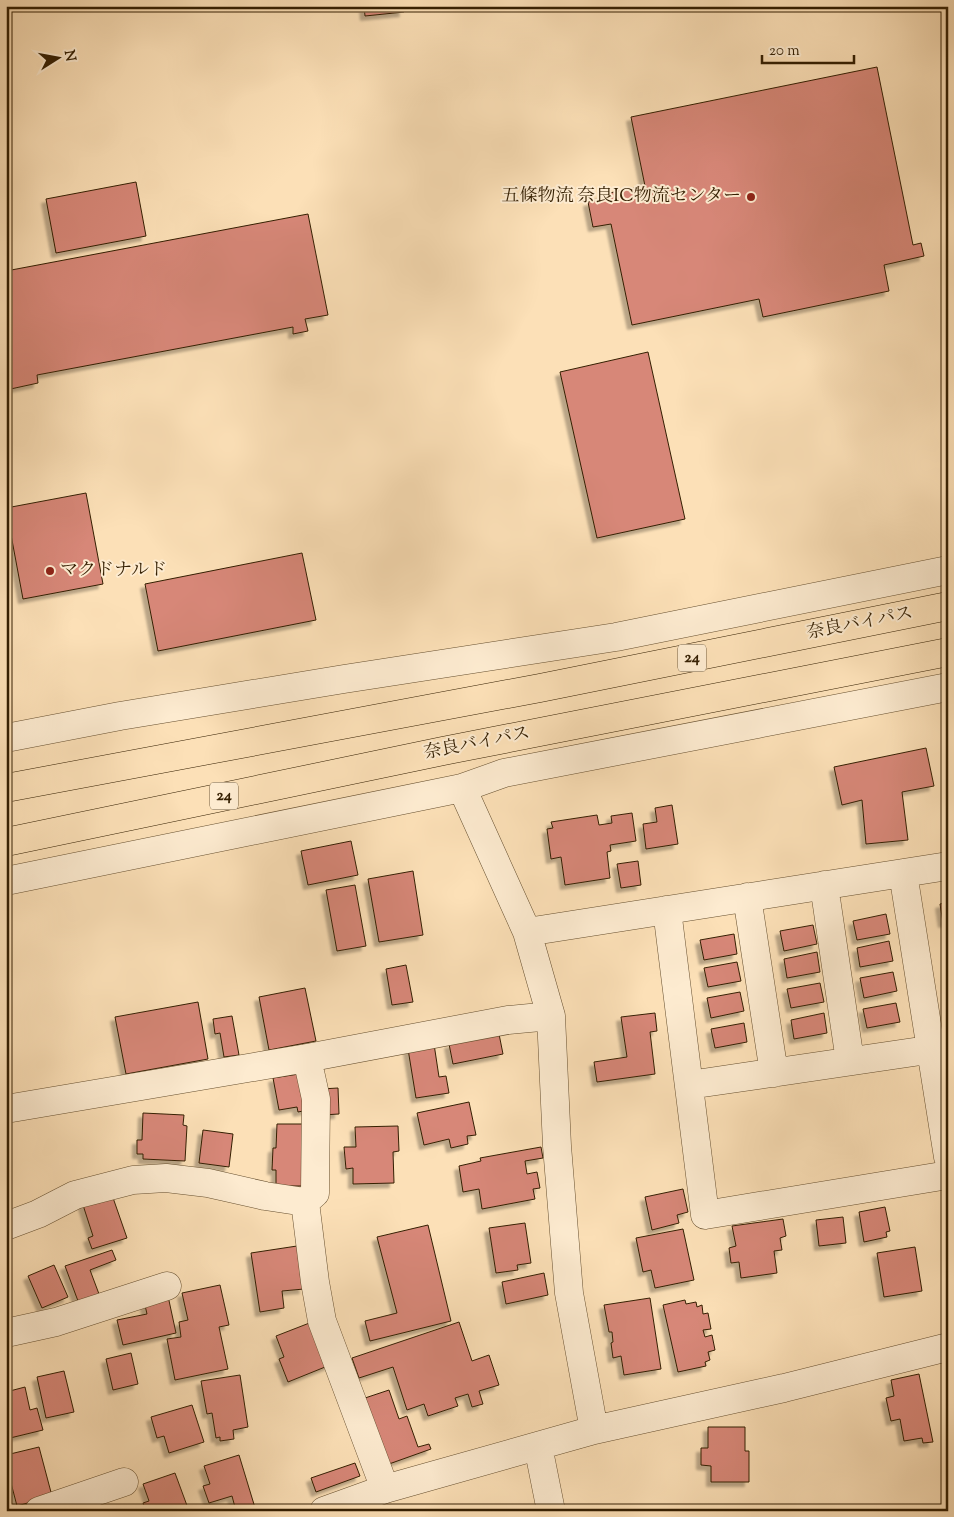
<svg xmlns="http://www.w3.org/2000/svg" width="954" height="1517" viewBox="0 0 954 1517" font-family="'Sorts Mill Goudy','Noto Serif JP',serif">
<defs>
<filter id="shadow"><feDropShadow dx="-4.5" dy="4.5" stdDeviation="1" flood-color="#0004"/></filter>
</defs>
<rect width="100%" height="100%" fill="#fce0b7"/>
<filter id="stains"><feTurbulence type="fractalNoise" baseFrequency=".004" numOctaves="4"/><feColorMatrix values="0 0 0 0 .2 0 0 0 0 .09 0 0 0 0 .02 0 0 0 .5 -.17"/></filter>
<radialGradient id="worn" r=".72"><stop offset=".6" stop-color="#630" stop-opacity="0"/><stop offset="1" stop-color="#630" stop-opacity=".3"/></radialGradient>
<path fill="#d78778" stroke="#341f02" filter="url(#shadow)" d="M364,6H403L404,12L365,16Z
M877,67L913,245L921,243L924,256L884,265L889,291L763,317L759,299L632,325L611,224L593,227L588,202L600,200L599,195L645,186L631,117Z
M136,182L146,236L56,253L46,199Z
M308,214L328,315L305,319L308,331L293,334V327L37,375L38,383L6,390V271Z
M648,352L685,519L597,538L560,372Z
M86,493L103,584L23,599L6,508Z
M302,553L316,620L158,651L145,584Z
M926,748L934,786L902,792L908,840L866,844L862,800L842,805L834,767Z
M672,805L678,844L646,849L643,824L657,822L655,808Z
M632,813L636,841L610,845L611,851L607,852L610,878L565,885L561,857L551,859L547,829L553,828L551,822L597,815L599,825L612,823L611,816Z
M351,841L358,875L308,885L301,851Z
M638,861L641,885L621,888L617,864Z
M413,871L423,935L379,942L368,879Z
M355,885L366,946L337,951L326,890Z
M948,902V922L943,923L940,904Z
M886,914L890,934L857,940L853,921Z
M813,925L817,944L784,951L780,931Z
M734,934L737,954L704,960L700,940Z
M889,941L893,961L860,967L857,948Z
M817,952L820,972L787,978L784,959Z
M737,962L741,981L708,987L704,968Z
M406,965L413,1002L392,1005L386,969Z
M893,972L897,991L864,998L860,978Z
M820,983L824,1002L791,1008L787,989Z
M305,988L316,1041L269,1050L259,997Z
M740,992L744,1011L711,1018L707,998Z
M198,1002L208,1059L126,1074L115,1017Z
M896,1003L900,1022L867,1028L863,1009Z
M655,1013L657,1031L650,1032L655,1074L597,1082L594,1062L627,1057L621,1017Z
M824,1013L827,1033L794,1039L791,1020Z
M232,1016L239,1055L224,1057L220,1033L215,1034L213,1019Z
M744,1023L747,1042L715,1048L711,1029Z
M499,1034L503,1054L453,1064L449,1044Z
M434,1044L439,1077L446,1076L449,1093L416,1098L408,1049Z
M299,1074L308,1110L298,1112L297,1107L279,1110L273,1078Z
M338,1088L339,1114L322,1115L321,1089Z
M469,1102L476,1135L467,1136L468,1144L451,1148L449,1139L424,1145L417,1113Z
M143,1113L184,1115L183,1125L187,1126L185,1161L143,1159V1154H137V1140H142Z
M277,1124H305L304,1186H276V1170H272L273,1148H276Z
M398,1126L399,1151L393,1152L394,1183L353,1184V1168L346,1169L344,1147H356L355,1127Z
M203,1130L233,1134L229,1167L199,1163Z
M541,1147L543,1158L525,1161L527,1174L537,1172L540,1188L533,1189L535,1199L482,1209L479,1189L463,1192L459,1166L481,1161L480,1158Z
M683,1189L688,1212L677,1215L679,1223L652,1230L645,1197Z
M111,1192L127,1238L92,1249L88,1238L93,1236L82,1202Z
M885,1207L890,1231L886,1232L887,1237L864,1242L859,1212Z
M843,1217L846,1243L819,1246L816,1220Z
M783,1219L786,1236L780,1238L782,1250L774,1251L777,1273L741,1278L739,1262L731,1263L729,1248L736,1246L732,1226Z
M525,1223L531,1263L517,1265L518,1270L496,1273L489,1228Z
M428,1225L451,1321L370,1341L365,1321L397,1313L377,1237Z
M683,1229L694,1280L655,1288L651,1270L643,1272L636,1238Z
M297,1246L304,1289L282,1291L284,1308L260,1312L251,1253Z
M915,1247L922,1291L884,1297L877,1253Z
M112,1250L116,1260L90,1270L99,1294L78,1301L65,1266Z
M54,1265L68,1297L42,1308L28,1276Z
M544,1273L548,1295L506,1304L502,1282Z
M220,1285L229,1325L219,1327L228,1369L175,1380L167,1339L181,1337L179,1322L188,1320L182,1293Z
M168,1296L176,1333L123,1345L117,1320L147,1314L144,1301Z
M650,1298L661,1369L624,1375L621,1356L613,1358L611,1343L613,1342L612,1332H609L604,1305Z
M685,1300L686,1304L696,1302L697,1307L702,1305L703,1314L708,1313L711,1329L703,1330L705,1337L712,1335L715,1350L708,1352L710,1360L705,1362L706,1366L678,1372L663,1305Z
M312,1322L330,1365L288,1382L279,1359L284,1357L276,1336Z
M459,1322L472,1361L489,1355L499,1385L479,1391L483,1404L472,1407L468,1394L455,1398L458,1406L428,1416L424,1404L407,1410L393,1367L359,1378L352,1358Z
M131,1353L138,1384L113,1390L106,1359Z
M64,1371L74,1412L46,1418L37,1377Z
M919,1374L933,1442L923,1443L922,1438L904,1441L900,1419L891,1421L886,1398L894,1396L891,1380Z
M240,1375L248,1427L233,1430L234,1439L220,1441V1437L216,1438L212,1413L207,1414L201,1381Z
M25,1387L30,1410L37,1408L43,1430L6,1439V1392Z
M389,1390L399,1419L407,1416L418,1447L429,1444L431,1449L389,1464L365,1398Z
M192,1405L204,1442L169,1453L164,1436L157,1438L151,1417Z
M708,1427H745V1451H749V1482H711V1466L701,1465V1448H708Z
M39,1447L52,1496L17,1506L11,1483L6,1485V1455Z
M239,1455L256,1511H236L232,1496L209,1503L203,1486L210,1484L204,1466Z
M355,1463L360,1476L316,1492L311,1478Z
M175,1473L189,1511H146L143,1503L149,1501L143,1484Z"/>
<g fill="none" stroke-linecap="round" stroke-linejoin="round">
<defs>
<path id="minor" d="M6,738L120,716L344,679L616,637L948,570
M462,788L527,932L551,1016L557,1146L569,1293L594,1430
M903,873L948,1157
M6,881L462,788L504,773L948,687
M824,885L850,1061
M747,897L774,1073
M667,910L705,1215L948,1175
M527,932L948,866
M689,1085L948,1047
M6,1109L307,1058L508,1020L551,1016
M305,1202L315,1193L316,1099L307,1058
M6,1226L38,1214L75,1195L133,1180L166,1178L208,1183L265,1196L305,1202L315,1282L322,1321L385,1489
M6,1333L56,1322L167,1286
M538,1446L551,1511
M39,1511L124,1482
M324,1511L385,1489L594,1430L784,1388L948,1347"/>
<path id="trunk" d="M6,788L540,688L948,606
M6,842L443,751L948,652"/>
</defs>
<use href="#minor" stroke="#664f2f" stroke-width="29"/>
<use href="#trunk" stroke="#341f02" stroke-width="29"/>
<use href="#minor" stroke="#fdebd0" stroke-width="28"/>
<use href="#trunk" stroke="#fce0b7" stroke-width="28"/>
</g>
<g fill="#8f2418" stroke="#fdebd0" stroke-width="2">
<circle cx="751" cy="197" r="5"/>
<circle cx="50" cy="571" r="5"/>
</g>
<g text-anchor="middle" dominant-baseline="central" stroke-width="4" stroke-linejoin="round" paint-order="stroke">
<g fill="#fdebd0" stroke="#705c40" stroke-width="1">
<rect x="678" y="644.5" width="28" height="27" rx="4"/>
<rect x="210" y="782.5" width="28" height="27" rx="4"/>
</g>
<g font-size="16" font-weight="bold" fill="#341f02">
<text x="692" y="658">24</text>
<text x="224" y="796">24</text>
</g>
<g font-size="18" fill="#341f02" stroke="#fdebd0" text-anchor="end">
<text x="741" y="197">五條物流 奈良IC物流センター</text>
<text x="60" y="571" text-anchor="start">マクドナルド</text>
</g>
<g font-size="18" fill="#341f02" stroke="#fdebd0">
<text transform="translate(860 624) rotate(-11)">奈良バイパス</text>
<text transform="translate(477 744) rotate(-11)">奈良バイパス</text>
</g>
</g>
<rect width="954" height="1517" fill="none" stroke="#fce0b7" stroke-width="25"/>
<rect x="8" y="8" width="939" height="1502" fill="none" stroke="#341f02" stroke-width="2.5"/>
<rect x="12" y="12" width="929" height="1492" fill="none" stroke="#341f02"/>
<g transform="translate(58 58) rotate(79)" stroke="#fdebd0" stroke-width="4" paint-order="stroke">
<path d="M0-4L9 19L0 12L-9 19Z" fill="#341f02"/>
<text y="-8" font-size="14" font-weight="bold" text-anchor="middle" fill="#341f02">N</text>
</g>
<path d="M762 55v8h92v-8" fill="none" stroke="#341f02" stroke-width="2.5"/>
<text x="769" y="55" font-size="15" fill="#341f02" stroke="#fdebd0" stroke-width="4" paint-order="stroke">20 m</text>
<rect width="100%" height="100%" filter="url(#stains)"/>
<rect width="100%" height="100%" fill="url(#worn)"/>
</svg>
